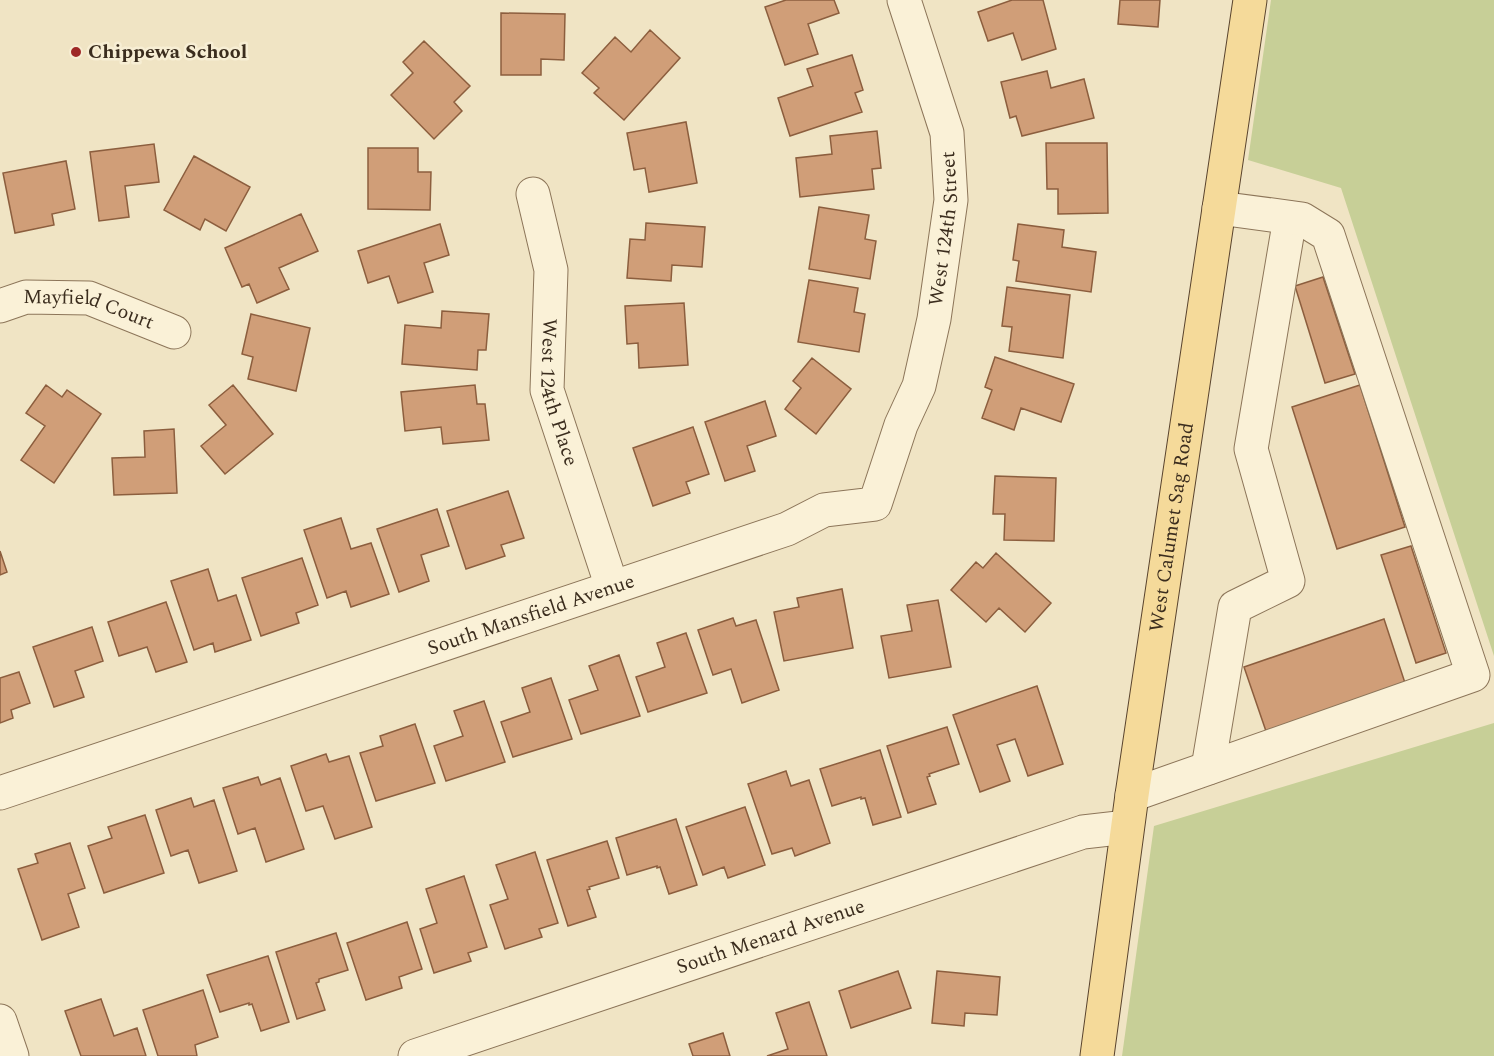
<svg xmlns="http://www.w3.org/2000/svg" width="1494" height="1056" viewBox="0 0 1494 1056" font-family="Spectral,serif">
<rect width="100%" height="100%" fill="#f0e4c4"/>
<path fill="#c7cf97" d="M1271,0H1494V656L1341,188L1248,160Z
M1494,723V1056H1122L1154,826Z"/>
<path fill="#d09e78" stroke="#8c5e3e" stroke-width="1.5" d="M786,0H834L839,13L808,24L818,54L785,65L765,7Z
M1012,0H1043L1056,49L1022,60L1013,33L988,41L978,12Z
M1120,0H1160L1158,27L1118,24Z
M501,13L565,14L564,60L541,59V75H501Z
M650,30L680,58L624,120L594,93L599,88L582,73L615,37L631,52Z
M424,41L470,86L454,102L462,111L434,139L391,95L413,73L403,62Z
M852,55L863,90L855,93L862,112L790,136L778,98L813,86L807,69Z
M1047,71L1051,88L1084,79L1094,118L1022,136L1016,116L1010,118L1001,82Z
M686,122L697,183L649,192L645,168L634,170L627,133Z
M877,131L881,168L872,169L874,189L800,197L796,158L832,154L830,136Z
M1046,143H1107L1108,213L1058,214V189H1047Z
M154,144L159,182L125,186L129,217L99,221L90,152Z
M368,148H418V172H431L430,210L368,209Z
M194,156L250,187L226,231L205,219L200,230L164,210Z
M66,161L75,209L52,214L54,225L15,233L3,173Z
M819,207L869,215L865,239L876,241L870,279L809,269Z
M301,214L318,251L279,268L289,289L257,303L249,284L242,287L225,248Z
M646,223L705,227L702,267L672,265L671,281L627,278L630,239L645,240Z
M440,224L449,255L424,263L433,292L398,303L389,276L368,283L358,251Z
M1018,224L1064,230L1062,247L1096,252L1091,292L1016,281L1019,261L1013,260Z
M1323,277L1355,374L1325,383L1295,286Z
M809,280L858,288L854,312L865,314L859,352L798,342Z
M1007,287L1070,295L1063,358L1009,351L1012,327L1002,326Z
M684,303L688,365L639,368L638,343L627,344L625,306Z
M442,311L489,314L486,350H478L477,370L402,364L405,325L441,328Z
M251,314L310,328L296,391L248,379L253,357L242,354Z
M995,357L1074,384L1061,422L1021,408L1014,430L982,418L992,390L985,387Z
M812,358L851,389L816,434L785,409L801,388L793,381Z
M46,385L62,397L67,390L101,414L54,483L21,460L45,426L26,413Z
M233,385L273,434L225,474L201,446L226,425L209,405Z
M475,385L477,404H485L489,440L443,444L441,427L405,431L401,392Z
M1360,385L1405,527L1337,549L1292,407Z
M765,401L776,436L747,446L755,471L725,481L705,422Z
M693,427L709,474L686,482L690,493L653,506L633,448Z
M174,429L177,493L114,495L112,458L145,457L144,431Z
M995,476L1056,478L1054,541L1004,540L1005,514H993Z
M508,491L524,538L501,545L505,556L466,569L447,511Z
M437,509L449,546L421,555L429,581L399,592L377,529Z
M341,518L351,549L371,543L389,594L351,607L346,591L327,598L304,530Z
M1411,546L1446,653L1416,663L1381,555Z
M0,551L7,572L0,575Z
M996,553L1051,603L1025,632L999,608L986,622L951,590L976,562L983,568Z
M302,558L318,605L296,613L299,623L261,636L242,578Z
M208,569L218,601L236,595L251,640L215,652L213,643L194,650L171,581Z
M842,589L853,648L784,661L774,612L799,607L797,598Z
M938,600L951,667L889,678L881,636L912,631L907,605Z
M166,602L187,662L156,672L147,647L119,656L108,622Z
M733,618L736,626L756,620L779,690L742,703L731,669L713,675L698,630Z
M1384,619L1407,689L1268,737L1244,667Z
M92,627L103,661L75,671L84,697L54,707L33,647Z
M686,633L707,693L648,712L636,677L665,667L657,643Z
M619,655L640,716L581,734L569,700L598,690L589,666Z
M19,672L30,703L11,710L13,718L0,723V678Z
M551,678L572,739L513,757L501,722L530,712L522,688Z
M1037,686L1063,764L1028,776L1015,739L997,745L1010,781L980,792L953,715Z
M484,701L505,762L446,781L434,746L463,736L454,711Z
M415,724L435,783L376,801L360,753L383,746L380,736Z
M947,727L959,764L929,774L930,776L927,777L936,804L908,813L887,746Z
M880,750L901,817L873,825L865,798L861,799V797L832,806L820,769Z
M326,754L329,762L349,756L372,827L335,839L323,806L306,811L291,766Z
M786,771L791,786L809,780L830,843L795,856L792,848L772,854L748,784Z
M258,777L261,785L280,778L304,849L266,862L255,828L238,834L223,788Z
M191,798L194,807L214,800L237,871L199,883L188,850L171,856L156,810Z
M745,807L765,865L728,878L724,867L703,875L686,827Z
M145,815L164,873L104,893L88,846L112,838L108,827Z
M676,819L697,885L669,894L660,867L657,868V866L627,875L616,838Z
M607,841L619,878L589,887L590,889L587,890L596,917L568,926L547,860Z
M70,843L85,888L68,894L79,927L42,940L18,869L38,863L35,854Z
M535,852L558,923L539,929L542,937L505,949L490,905L508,899L496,865Z
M464,876L487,947L468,953L471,961L434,973L420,929L437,923L426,889Z
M407,922L422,969L399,977L402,988L366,1000L347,943Z
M336,933L348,970L319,979V982L316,983L325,1010L297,1019L276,952Z
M268,956L289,1022L261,1031L252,1004L249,1005V1003L220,1012L207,975Z
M898,971L911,1008L851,1028L839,991Z
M937,971L1000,977L997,1015L965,1013L964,1026L932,1023Z
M203,990L218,1037L195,1045L197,1056H158L143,1010Z
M101,999L114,1036L137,1028L146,1056H81L65,1011Z
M809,1002L827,1056H767L788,1049L776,1013Z
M723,1033L730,1056H693L689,1044Z"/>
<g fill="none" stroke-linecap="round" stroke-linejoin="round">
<defs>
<g id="minor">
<path id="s1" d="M533,194L551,270L547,390L612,587"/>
<path id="s2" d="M0,306L26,297L89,298L174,332"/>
<path d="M1208,768L1235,607L1288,581L1251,449L1290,218"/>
<path id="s3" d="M0,793L787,529L824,510L875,504L901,425L919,386L934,319L951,200L947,133L904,0"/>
<path d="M1132,795L1473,675L1328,235L1302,219L1219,208"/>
<path d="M0,1021L12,1056"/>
<path id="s4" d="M415,1056L1083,832L1127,827"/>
</g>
<g id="major">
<path id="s5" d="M1097,1056L1132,795L1250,0"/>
</g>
</defs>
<use href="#minor" stroke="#8c7559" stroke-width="35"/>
<use href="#major" stroke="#59432d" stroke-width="35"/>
<use href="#minor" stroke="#faf1d7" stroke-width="33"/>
<use href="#major" stroke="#f5da9a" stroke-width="33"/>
</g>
<circle fill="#9e2826" stroke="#f7eed4" stroke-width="2" cx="76" cy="52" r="6"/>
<g text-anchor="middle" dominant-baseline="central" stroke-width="5" stroke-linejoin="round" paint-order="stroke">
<g font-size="20" font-weight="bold" fill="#3b2d1e" stroke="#f7eed4" text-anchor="start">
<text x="88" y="52">Chippewa School</text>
</g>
<g font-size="20" fill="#3b2d1e" stroke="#f7eed4">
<text stroke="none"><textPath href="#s3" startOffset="1209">West 124th Street</textPath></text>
<text stroke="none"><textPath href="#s2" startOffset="92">Mayfield Court</textPath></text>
<text stroke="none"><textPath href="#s1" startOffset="202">West 124th Place</textPath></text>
<text stroke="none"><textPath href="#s5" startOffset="534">West Calumet Sag Road</textPath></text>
<text stroke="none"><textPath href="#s3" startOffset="560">South Mansfield Avenue</textPath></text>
<text stroke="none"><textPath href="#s4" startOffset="375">South Menard Avenue</textPath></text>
</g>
</g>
</svg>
